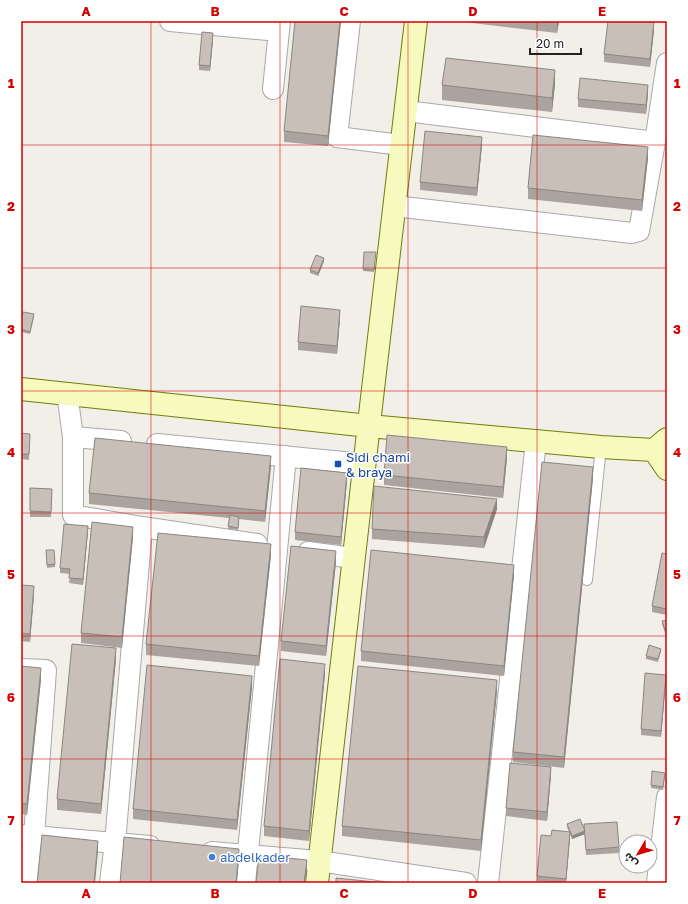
<svg xmlns="http://www.w3.org/2000/svg" width="688" height="904" viewBox="0 0 688 904" font-family="'Golos Text','Noto Sans Arabic',sans-serif">
<rect width="100%" height="100%" fill="#f2efe9"/>
<g fill="none" stroke-linecap="round" stroke-linejoin="round">
<defs>
<path id="lane" d="M587,580L601,447"/>
<path id="street" d="M170,21L279,31
M350,21L337,137L401,145
M273,89L280,21
M406,111L655,142L667,63
M394,206L632,233L639,231L655,142
M67,393L73,437V515L142,527L257,544
M73,437L121,441
M157,444L364,464
M308,552L353,558
M21,669L46,670L34,836L28,883
M21,835L150,846
M212,852L319,861L466,883
M110,883L115,843L142,527
M245,883L286,456
M488,883L536,441
M657,883L667,797"/>
<path id="secondary" d="M21,389L369,426L601,447L654,450L667,439
M654,450L667,469
M317,883C349,596 382,308 416,21"/>
</defs>
<use href="#lane" stroke="#a9a9a9" stroke-width="12"/>
<use href="#street" stroke="#a9a9a9" stroke-width="22"/>
<use href="#secondary" stroke="#707d05" stroke-width="24"/>
<use href="#lane" stroke="#fff" stroke-width="10"/>
<use href="#street" stroke="#fff" stroke-width="20"/>
<use href="#secondary" stroke="#f7fabf" stroke-width="22"/>
</g>
<path fill="#aba49e" d="M341,21L328,146L284,142V131Z
M455,21H559L557,33Z
M654,30L650,67L604,62V54Z
M213,39L210,71L199,70V65Z
M555,84L552,112L442,100V85Z
M648,94L646,114L578,107V99Z
M482,145L477,196L420,190V182Z
M648,158L642,211L528,199V188Z
M364,252H376L374,272L363,271Z
M324,261L318,276L310,273V270Z
M34,317L30,334L21,332V323Z
M340,318L337,354L298,350V342Z
M21,433L30,440L29,460L21,459Z
M507,458L503,498L384,485V475Z
M271,466L265,522L239,519L238,530L228,529L229,518L89,504V493Z
M593,478L564,768L513,762V752Z
M347,481L341,545L295,540V532Z
M30,488L52,489L51,517H30Z
M497,509L484,548L372,539V529Z
M88,531L83,585L69,583L70,574L60,573V568Z
M133,537L122,648L81,643V633Z
M46,550L55,564V567L47,568Z
M667,554V615L652,612V606Z
M271,555L259,666L146,655V644Z
M336,562L326,656L281,651V641Z
M514,575L504,676L361,661V651Z
M21,585L34,594L30,642L21,641Z
M667,620L666,636L662,624V621Z
M661,651L658,662L646,659V656Z
M116,659L101,814L57,810V799Z
M21,666L41,679L27,815L21,814Z
M325,674L309,841L264,836V826Z
M666,680L661,737L641,735V729Z
M252,687L237,830L133,819V809Z
M497,691L481,851L342,836V826Z
M551,775L547,821L506,816V808Z
M665,776L663,790L651,788V785Z
M567,824L584,830V824L619,847V853L586,855L585,834L572,839L570,834L566,883H554L537,881V876L551,836L569,832L567,827Z"/>
<path fill="#8b8681" d="M340,21H341L328,146V136Z
M557,21H559L557,33Z
M654,22V30L650,67V59Z
M213,33V39L210,71V66Z
M555,70V84L552,112V98Z
M648,85V94L646,114V105Z
M482,137V145L477,196V188Z
M648,147V158L642,211V200Z
M324,258V261L318,276V273Z
M340,310V318L337,354V346Z
M507,447V458L503,498V487Z
M271,456V466L265,522V511Z
M593,467V478L564,768V757Z
M347,473V481L341,545V537Z
M497,499V509L484,548V537Z
M88,526V531L83,585V579Z
M133,527V537L122,648V637Z
M271,544V555L259,666V656Z
M336,551V562L326,656V646Z
M514,565V575L504,676V666Z
M34,586V594L30,642V634Z
M116,648V659L101,814V804Z
M325,664V674L309,841V831Z
M41,668V679L27,815V804Z
M666,675V680L661,737V731Z
M252,676V687L237,830V820Z
M497,680V691L481,851V840Z
M551,767V775L547,821V812Z
M585,831V834L572,839V836Z
M570,832V838L566,883V879Z
M98,841V851L95,883H94Z
M239,849V860L237,883H236Z
M307,860V870L305,883H304Z"/>
<path fill="#c7bfb8" stroke="#8b8681" d="M295,21H340L328,136L284,131Z
M608,21H646L654,22L650,59L604,54Z
M202,32L213,33L210,66L199,65Z
M446,58L555,70L552,98L442,85Z
M580,78L648,85L646,105L578,99Z
M425,131L482,137L477,188L420,182Z
M533,135L648,147L642,200L528,188Z
M364,252H376L374,270L363,269Z
M316,255L324,258L318,273L310,270Z
M301,306L340,310L337,346L298,342Z
M23,312L34,314L30,332L21,329V323Z
M21,433L30,434L29,454H21Z
M387,435L507,447L503,487L384,475Z
M95,438L271,456L265,511L89,493Z
M542,462L593,467L564,757L513,752Z
M301,468L347,473L341,537L295,532Z
M374,486L497,499L484,537L372,529Z
M30,488L52,489L51,512L30,511Z
M230,515L239,517L238,528L228,526Z
M92,522L133,527L122,637L81,633Z
M64,524L88,526L83,579L69,578L70,569L60,568Z
M158,533L271,544L259,656L146,644Z
M291,546L336,551L326,646L281,641Z
M46,550H54L55,564L47,565Z
M371,550L514,565L504,666L361,651Z
M662,553L667,554V609L652,606Z
M21,585L34,586L30,634L21,633Z
M667,620V633H666L662,621Z
M72,644L116,648L101,804L57,799Z
M649,645L661,649L658,659L646,656Z
M280,659L325,664L309,831L264,826Z
M147,665L252,676L237,820L133,809Z
M21,666L41,668L27,804L21,803Z
M358,666L497,680L481,840L342,826Z
M645,673L666,675L661,731L641,729Z
M510,763L551,767L547,812L506,808Z
M652,771L665,773L663,787L651,785Z
M580,819L585,831L572,836L567,824Z
M617,822L619,847L586,850L584,824Z
M552,830L570,832L566,879L537,876L541,835L551,836Z
M42,835L98,841L94,883H37Z
M124,837L239,849L236,883H120Z
M259,855L307,860L304,883H256Z
M336,878L385,883H336Z"/>
<path fill="none" stroke="#d40000" stroke-width="1" stroke-opacity="0.55" d="M151,21V883M280,21V883M408,21V883M537,21V883M21,145H667M21,268H667M21,391H667M21,513H667M21,636H667M21,759H667"/>
<rect fill="#1a4fb4" stroke="#fff" stroke-width="1.5" x="334" y="460" width="8" height="8" rx="2"/>
<circle fill="#3f7fe0" stroke="#fff" stroke-width="1.5" cx="212" cy="857" r="4"/>
<g text-anchor="middle" dominant-baseline="central" stroke-width="3" stroke-linejoin="round" paint-order="stroke">
<g font-size="13" fill="#164399" stroke="#fff" text-anchor="start">
<text x="346" y="457">Sidi chami<tspan x="346" dy="15">&amp; braya</tspan></text>
</g>
<g font-size="13" fill="#366cbe" stroke="#fff" text-anchor="start">
<text x="220" y="857">abdelkader</text>
</g>
</g>
<rect width="688" height="904" fill="none" stroke="#ffffff" stroke-width="44"/>
<g transform="translate(638 854) rotate(232)"><circle r="19" fill="#ffffff" stroke="#a7a7a7"/>
<path d="M0-3L7 15L0 10L-7 15Z" fill="#d40000"/>
<text y="-6" font-size="11" font-weight="bold" text-anchor="middle" fill="#222222">ش</text>
</g>
<path d="M530 48v6h51v-6" fill="none" stroke="#222222" stroke-width="2"/>
<text x="536" y="48" font-size="12" fill="#222222" stroke="#ffffff" stroke-width="3" paint-order="stroke">20 m</text>
<rect x="22" y="22" width="644" height="860" fill="none" stroke="#d40000" stroke-width="1.5"/>
<g font-size="13" text-anchor="middle" font-weight="bold" fill="#d40000">
<text x="86" y="16">A</text>
<text x="215" y="16">B</text>
<text x="344" y="16">C</text>
<text x="473" y="16">D</text>
<text x="602" y="16">E</text>
<text x="11" y="88">1</text>
<text x="677" y="88">1</text>
<text x="11" y="211">2</text>
<text x="677" y="211">2</text>
<text x="11" y="334">3</text>
<text x="677" y="334">3</text>
<text x="11" y="457">4</text>
<text x="677" y="457">4</text>
<text x="11" y="579">5</text>
<text x="677" y="579">5</text>
<text x="11" y="702">6</text>
<text x="677" y="702">6</text>
<text x="11" y="825">7</text>
<text x="677" y="825">7</text>
<text x="86" y="898">A</text>
<text x="215" y="898">B</text>
<text x="344" y="898">C</text>
<text x="473" y="898">D</text>
<text x="602" y="898">E</text>
</g>
</svg>
